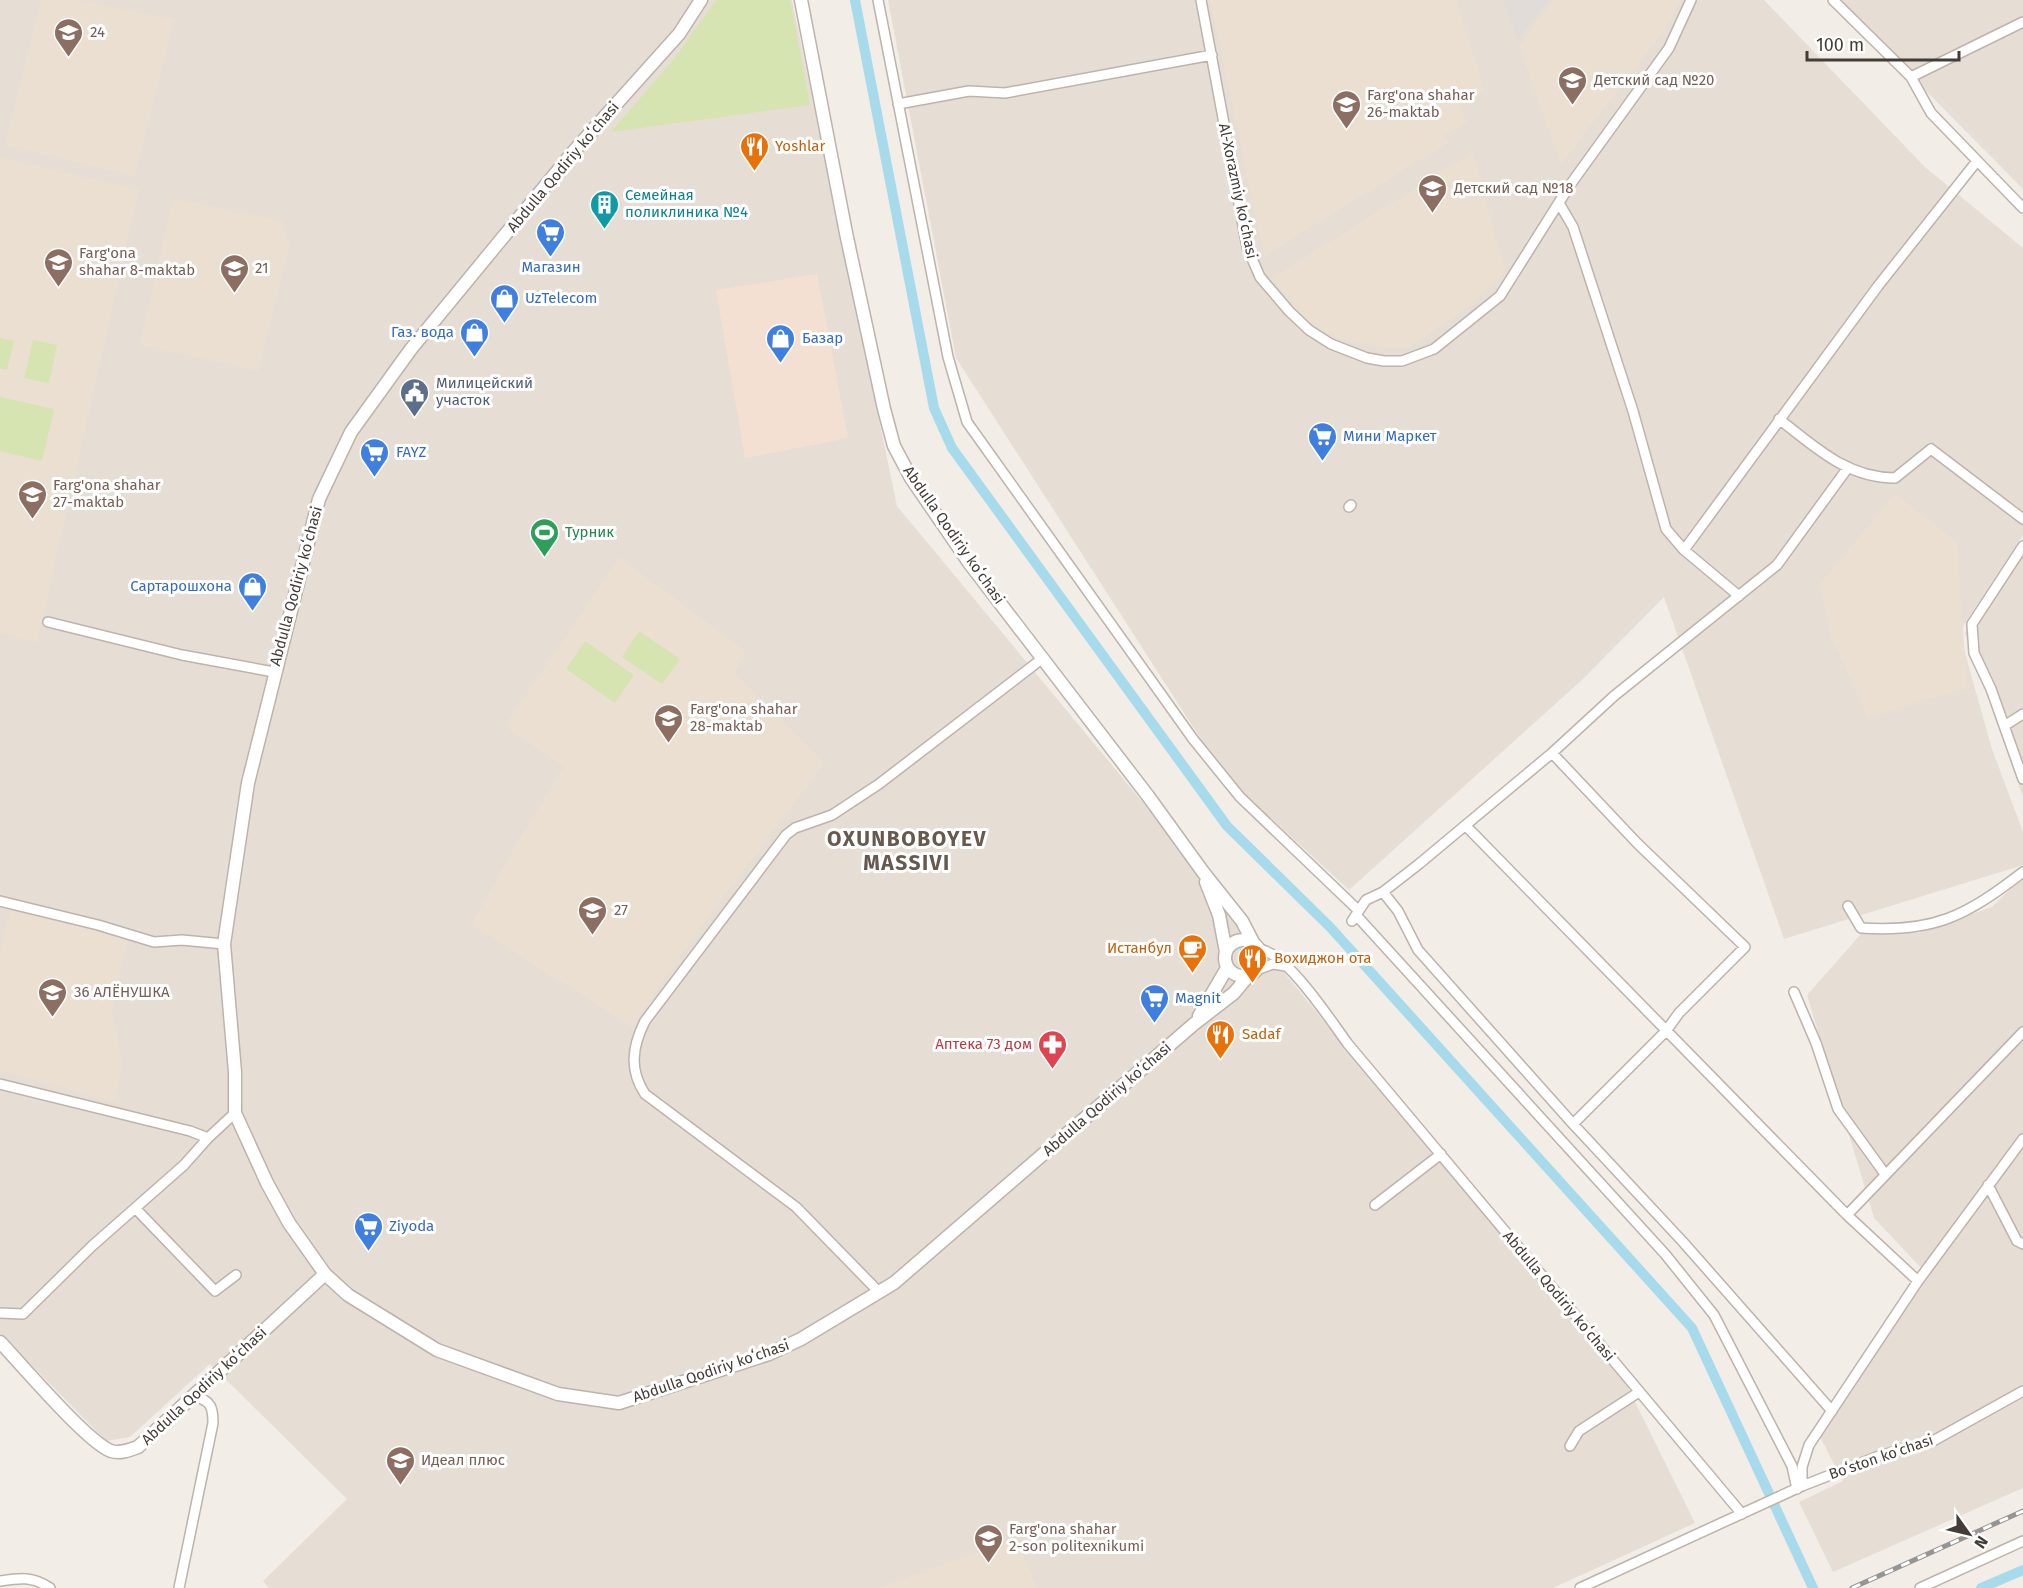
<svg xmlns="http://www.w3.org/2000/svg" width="2023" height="1588" viewBox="0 0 2023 1588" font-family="'Fira Sans',sans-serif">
<rect width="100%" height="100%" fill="#f2ede7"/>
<path fill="#e6ded5" d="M0,0H792L897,506L1627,1386L1695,1523L1553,1588H269L263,1581L347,1499L210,1364L130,1437L106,1441L0,1333Z
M888,0H1764L1925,167L2023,248V535L1959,632L1992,749L2023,832V865L1784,939L1664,597L1583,679L1349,890L1224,775L956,358Z
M1827,0H2023V189L1926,91Z
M2023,546V797L1965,633Z
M2023,876V1488L1833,1572L1799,1502L1843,1481L1820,1437L1925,1272L1874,1218L1807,995L1861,934L1919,933L1992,907Z"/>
<path fill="#f3e0d3" d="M817,274L848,438L745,458L716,290Z"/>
<path fill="#e1dcd8" d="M1503,0H1549L1518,41Z"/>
<path fill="#eadfd1" d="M41,0H79L175,19L134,177L5,145Z
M1210,0H1456L1485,92L1459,107L1467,123L1442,136L1449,142L1264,256Z
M1553,0H1680L1669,24L1561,164L1519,47Z
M1473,152L1505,273L1471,305L1408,348H1380L1336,338L1303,318L1272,278Z
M0,157L139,190L37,643L0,633Z
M173,198L281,220L290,244L258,371L140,345Z
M1895,494L1957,542L1967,688L1868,718L1831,636L1819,585Z
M619,557L746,652L735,673L824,763L687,946L632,1027L471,925L521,836L565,767L505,726Z
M11,908L128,940L112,1009L122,1060L115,1102L0,1071V951Z
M1017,1537L1037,1588H879Z"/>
<path fill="#d6e4b2" d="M716,0H790L810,105L611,132L676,56Z
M0,338L14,341L7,370L0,368Z
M33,340L57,345L49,383L24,378Z
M0,397L54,409L42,461L0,451Z
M639,631L680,659L662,684L622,657Z
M585,641L634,675L615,703L566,669Z"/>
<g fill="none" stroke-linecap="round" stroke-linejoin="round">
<path stroke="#a7dbeb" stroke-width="10" d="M855,0L934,408L952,448L1227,826L1330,927L1692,1328L1813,1588
M1981,1588L2023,1570"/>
<defs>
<path id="minor" d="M878,0L948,357L967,422L1193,739L1240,797L1358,910
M1201,0L1247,247L1260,277L1289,311L1309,330L1331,344L1367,358L1384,361H1402L1434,349L1500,296L1570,185L1669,48L1691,0
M1833,0L1911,77L1931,113L2023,208
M1911,77L2023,22
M898,104L969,91L1005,93L1212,55
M1559,203L1573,227L1633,411L1666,529L1684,550L1739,596
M1779,419C1815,447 1847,478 1895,478L1931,449L2023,519
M1349,507L1351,505
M2023,546L1972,624L1974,653L1991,689L2023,779
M1684,550L1878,286L1977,161
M48,622L182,655L274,672
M2004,726L2023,714
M1552,753L1637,843L1745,947L1679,1013L1666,1031L1573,1124
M1466,826L1847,1215
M1383,892L1398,911L1418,950L1573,1124L1683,1242L1832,1411
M0,901L98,925L154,942L182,940L224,944
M1848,906L1861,928C1934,933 1966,916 2023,872
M1356,915L1665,1254L1714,1315L1792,1466L1797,1489
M1352,921L1366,900L1383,892L1419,864L1552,753L1614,696L1777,565L1847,469
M1258,949C1286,951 1331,1021 1348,1044L1742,1514
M1256,970L1273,964L1286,966
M1794,992L1816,1043L1838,1109L1885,1174
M0,1084L190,1131L208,1138L235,1113
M1988,1185L2017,1241L2023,1244
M1375,1205L1441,1154
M135,1208L215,1291L236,1275
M1918,1281L1847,1215L2023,1032
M879,1292L796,1207L645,1094C629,1070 632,1047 645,1021L786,835L795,828L832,815L879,784L1043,658
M0,1313L23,1314L92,1246L184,1165L208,1138
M1570,1446L1579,1431L1639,1392
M1802,1486V1467L1809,1445L1918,1281L2023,1139
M0,1581C20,1578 33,1576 50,1588
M179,1588L213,1423C213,1408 211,1400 195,1397
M1580,1588L1802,1486L1879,1456L1933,1441L2023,1391
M1920,1588L2023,1541"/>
<path id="tertiary" d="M701,0L679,34L574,151L411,349L351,432L319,499L248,783L224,944L235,1072V1113L267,1183L289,1223L325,1274L348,1295L437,1350L558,1394L619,1403L769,1354L801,1339L894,1283L1194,1024L1234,993L1249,975
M801,0L846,233L884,409L894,446L911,478L970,564L1148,796L1203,872L1242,921L1254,944
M1206,882L1219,915L1226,952
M1225 958a18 18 0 1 1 36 0a18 18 0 1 1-36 0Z
M1199,1016L1227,968
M0,1342C21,1364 87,1442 111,1451C120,1454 130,1450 138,1447L325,1274"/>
</defs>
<use href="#minor" stroke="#bdb3aa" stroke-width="12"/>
<use href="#tertiary" stroke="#bdb3aa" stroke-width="15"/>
<use href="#minor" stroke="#fff" stroke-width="9"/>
<use href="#tertiary" stroke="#fff" stroke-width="12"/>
<defs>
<path id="rail" d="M1852,1588L2023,1511"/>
</defs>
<use href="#rail" stroke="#959595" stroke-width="5"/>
<use href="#rail" stroke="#fff" stroke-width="3" stroke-dasharray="9" stroke-linecap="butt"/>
</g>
<defs>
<symbol id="school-pin" viewBox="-11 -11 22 30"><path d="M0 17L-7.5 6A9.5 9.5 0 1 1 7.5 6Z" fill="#8d6e63" stroke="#fff"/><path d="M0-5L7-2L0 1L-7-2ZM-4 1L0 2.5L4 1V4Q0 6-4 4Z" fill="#fff"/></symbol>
<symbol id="restaurant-pin" viewBox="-11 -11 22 30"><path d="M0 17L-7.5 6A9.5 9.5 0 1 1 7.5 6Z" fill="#e8710a" stroke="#fff"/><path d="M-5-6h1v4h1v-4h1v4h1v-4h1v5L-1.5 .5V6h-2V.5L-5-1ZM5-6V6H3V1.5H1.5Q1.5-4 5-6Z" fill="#fff"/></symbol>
<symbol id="building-pin" viewBox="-11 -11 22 30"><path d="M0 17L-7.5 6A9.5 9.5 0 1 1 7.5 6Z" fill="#0f9aa8" stroke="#fff"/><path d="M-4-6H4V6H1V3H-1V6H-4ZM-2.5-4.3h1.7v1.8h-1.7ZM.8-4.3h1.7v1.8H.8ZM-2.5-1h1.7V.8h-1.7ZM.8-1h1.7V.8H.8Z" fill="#fff"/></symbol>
<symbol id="supermarket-pin" viewBox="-11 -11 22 30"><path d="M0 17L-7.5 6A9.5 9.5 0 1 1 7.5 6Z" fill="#3f7fe0" stroke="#fff"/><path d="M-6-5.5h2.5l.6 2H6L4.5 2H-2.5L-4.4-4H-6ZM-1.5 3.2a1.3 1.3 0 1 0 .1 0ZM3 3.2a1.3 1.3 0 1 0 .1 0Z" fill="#fff"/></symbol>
<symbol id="shop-pin" viewBox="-11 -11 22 30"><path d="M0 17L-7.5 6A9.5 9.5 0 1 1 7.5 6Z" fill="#3f7fe0" stroke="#fff"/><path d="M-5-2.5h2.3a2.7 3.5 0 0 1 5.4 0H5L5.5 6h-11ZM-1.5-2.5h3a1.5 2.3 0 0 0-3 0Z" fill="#fff"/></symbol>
<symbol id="civic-pin" viewBox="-11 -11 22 30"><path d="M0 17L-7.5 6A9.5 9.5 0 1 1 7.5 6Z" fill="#5c6f8a" stroke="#fff"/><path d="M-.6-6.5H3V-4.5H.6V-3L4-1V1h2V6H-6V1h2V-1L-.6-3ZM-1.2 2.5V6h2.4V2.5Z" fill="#fff"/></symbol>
<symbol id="stadium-pin" viewBox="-11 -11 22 30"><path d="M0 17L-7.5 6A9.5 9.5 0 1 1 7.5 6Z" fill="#2e9e5b" stroke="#fff"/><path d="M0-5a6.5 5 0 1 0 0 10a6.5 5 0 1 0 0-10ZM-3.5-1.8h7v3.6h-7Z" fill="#fff"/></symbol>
<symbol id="cafe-pin" viewBox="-11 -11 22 30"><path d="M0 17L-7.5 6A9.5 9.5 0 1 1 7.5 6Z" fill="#e8710a" stroke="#fff"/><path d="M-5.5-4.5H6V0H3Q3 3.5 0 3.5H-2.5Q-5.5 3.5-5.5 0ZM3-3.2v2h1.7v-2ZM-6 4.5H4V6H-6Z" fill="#fff"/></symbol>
<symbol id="pharmacy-pin" viewBox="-11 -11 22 30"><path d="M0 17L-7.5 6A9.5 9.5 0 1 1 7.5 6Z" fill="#e0444e" stroke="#fff"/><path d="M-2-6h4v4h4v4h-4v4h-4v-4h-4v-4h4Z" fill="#fff"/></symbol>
<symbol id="university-pin" viewBox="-11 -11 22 30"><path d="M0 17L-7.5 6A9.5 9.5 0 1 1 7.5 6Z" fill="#8d6e63" stroke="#fff"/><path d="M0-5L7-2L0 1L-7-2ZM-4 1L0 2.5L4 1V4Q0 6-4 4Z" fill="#fff"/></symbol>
</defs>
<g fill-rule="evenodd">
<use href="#school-pin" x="52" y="16" width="33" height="45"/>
<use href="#school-pin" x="1556" y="64" width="33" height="45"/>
<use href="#school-pin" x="1330" y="88" width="33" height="45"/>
<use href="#restaurant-pin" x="738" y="130" width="33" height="45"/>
<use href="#school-pin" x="1416" y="172" width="33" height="45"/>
<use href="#building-pin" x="588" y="188" width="33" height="45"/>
<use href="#supermarket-pin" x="534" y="216" width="33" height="45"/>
<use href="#school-pin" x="42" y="246" width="33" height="45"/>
<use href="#school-pin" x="218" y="252" width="33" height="45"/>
<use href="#shop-pin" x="488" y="282" width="33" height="45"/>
<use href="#shop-pin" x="458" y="316" width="33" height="45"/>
<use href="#shop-pin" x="764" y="322" width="33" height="45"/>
<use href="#civic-pin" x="398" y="376" width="33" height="45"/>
<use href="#supermarket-pin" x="1306" y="420" width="33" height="45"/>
<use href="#supermarket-pin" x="358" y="436" width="33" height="45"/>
<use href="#school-pin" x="16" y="478" width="33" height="45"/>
<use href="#stadium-pin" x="528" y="516" width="33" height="45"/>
<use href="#shop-pin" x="236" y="570" width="33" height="45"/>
<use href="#school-pin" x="652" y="702" width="33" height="45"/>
<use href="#school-pin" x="576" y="894" width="33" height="45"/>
<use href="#cafe-pin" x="1176" y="932" width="33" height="45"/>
<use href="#restaurant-pin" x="1236" y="942" width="33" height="45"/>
<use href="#school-pin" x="36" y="976" width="33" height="45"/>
<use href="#supermarket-pin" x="1138" y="982" width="33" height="45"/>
<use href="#restaurant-pin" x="1204" y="1018" width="33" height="45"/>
<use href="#pharmacy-pin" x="1036" y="1028" width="33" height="45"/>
<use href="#supermarket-pin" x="352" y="1210" width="33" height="45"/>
<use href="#school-pin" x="384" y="1444" width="33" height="45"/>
<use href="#university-pin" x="972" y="1522" width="33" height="45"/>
</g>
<g text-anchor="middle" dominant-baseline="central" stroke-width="6" stroke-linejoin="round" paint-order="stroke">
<g font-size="15" fill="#785e54" stroke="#fff" text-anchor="start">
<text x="90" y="32">24</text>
<text x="1594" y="80">Детский сад №20</text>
<text x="1367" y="95">Farg'ona shahar<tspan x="1367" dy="17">26-maktab</tspan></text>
<text x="1454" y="188">Детский сад №18</text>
<text x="79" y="253">Farg'ona<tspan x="79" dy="17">shahar 8-maktab</tspan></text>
<text x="255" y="268">21</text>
<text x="53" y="485">Farg'ona shahar<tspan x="53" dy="17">27-maktab</tspan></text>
<text x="690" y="709">Farg'ona shahar<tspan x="690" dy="17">28-maktab</tspan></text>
<text x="614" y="910">27</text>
<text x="74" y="992">36 АЛЁНУШКА</text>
<text x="421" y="1460">Идеал плюс</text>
<text x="1009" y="1529">Farg'ona shahar<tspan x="1009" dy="17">2-son politexnikumi</tspan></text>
</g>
<g font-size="15" fill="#c56008" stroke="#fff" text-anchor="start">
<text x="775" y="146">Yoshlar</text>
<text x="1172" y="948" text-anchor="end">Истанбул</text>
<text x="1274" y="958">Вохиджон ота</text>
<text x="1242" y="1034">Sadaf</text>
</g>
<g font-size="15" fill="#443c36" stroke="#fff">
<text transform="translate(563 167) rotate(-50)">Abdulla Qodiriy koʻchasi</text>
<text transform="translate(1238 191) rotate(78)">Al-Xorazmiy koʻchasi</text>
<text transform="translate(954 535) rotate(55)">Abdulla Qodiriy koʻchasi</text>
<text transform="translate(296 586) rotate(-75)">Abdulla Qodiriy koʻchasi</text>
<text transform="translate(1107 1099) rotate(-41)">Abdulla Qodiriy koʻchasi</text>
<text transform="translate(1559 1296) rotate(50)">Abdulla Qodiriy koʻchasi</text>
<text transform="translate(711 1371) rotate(-19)">Abdulla Qodiriy koʻchasi</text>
<text transform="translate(204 1386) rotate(-43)">Abdulla Qodiriy koʻchasi</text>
<text transform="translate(1881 1457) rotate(-19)">Boʻston koʻchasi</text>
</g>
<g font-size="15" fill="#0d838f" stroke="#fff" text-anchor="start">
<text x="625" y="195">Семейная<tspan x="625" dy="17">поликлиника №4</tspan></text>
</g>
<g font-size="15" fill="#366cbe" stroke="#fff" text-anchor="start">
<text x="551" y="267" text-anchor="middle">Магазин</text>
<text x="525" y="298">UzTelecom</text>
<text x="454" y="332" text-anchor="end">Газ. вода</text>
<text x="802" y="338">Базар</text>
<text x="1343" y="436">Мини Маркет</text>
<text x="396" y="452">FAYZ</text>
<text x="232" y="586" text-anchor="end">Сартарошхона</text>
<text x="1175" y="998">Magnit</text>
<text x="389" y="1226">Ziyoda</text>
</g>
<g font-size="15" fill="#4e5e75" stroke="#fff" text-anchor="start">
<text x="436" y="383">Милицейский<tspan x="436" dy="17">участок</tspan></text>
</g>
<g font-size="15" fill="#27864d" stroke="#fff" text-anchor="start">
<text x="565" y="532">Турник</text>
</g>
<g font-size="15" fill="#be3a42" stroke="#fff" text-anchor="end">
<text x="1032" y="1044">Аптека 73 дом</text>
</g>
<g font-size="21" font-weight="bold" letter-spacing="1.5" fill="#67594e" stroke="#fff">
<text x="907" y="839">OXUNBOBOYEV<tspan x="907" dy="24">MASSIVI</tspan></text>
</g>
</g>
<g transform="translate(1969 1534) rotate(124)" stroke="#ffffff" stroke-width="4.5" paint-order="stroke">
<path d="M0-4.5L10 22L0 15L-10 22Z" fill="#443c36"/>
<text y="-9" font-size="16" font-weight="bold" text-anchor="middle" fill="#443c36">N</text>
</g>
<path d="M1807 51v9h152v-9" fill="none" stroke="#443c36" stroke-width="3"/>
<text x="1816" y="51" font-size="18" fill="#443c36" stroke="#ffffff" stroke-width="4.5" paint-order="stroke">100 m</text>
</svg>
